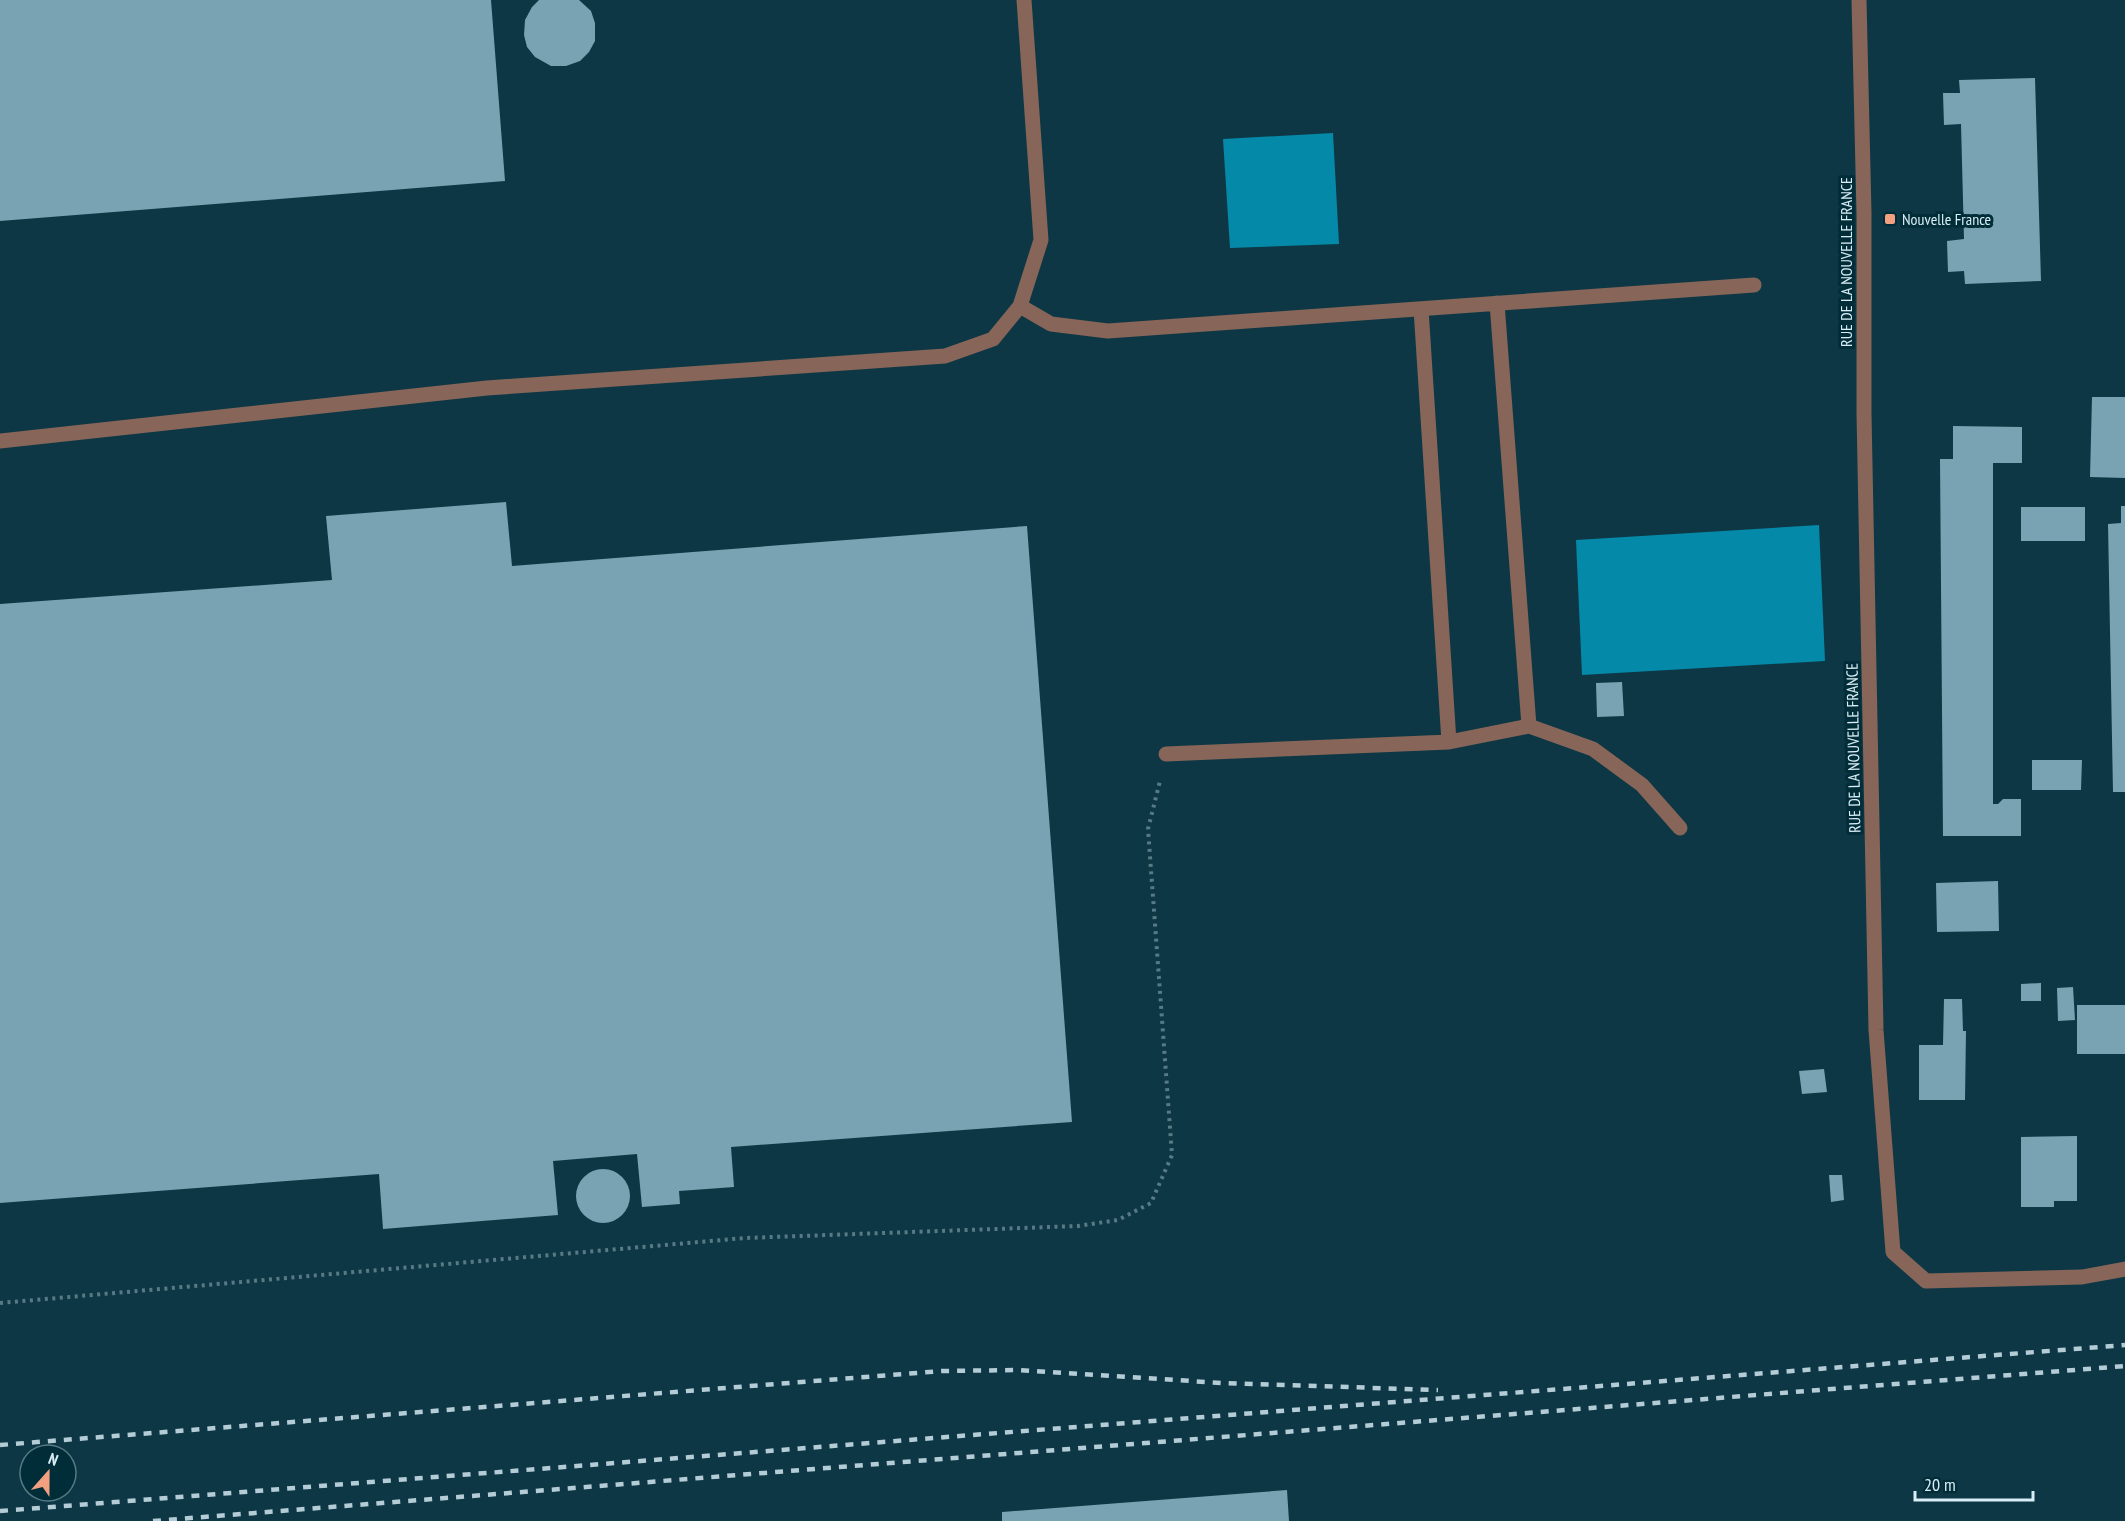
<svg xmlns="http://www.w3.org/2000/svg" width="2125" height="1521" viewBox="0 0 2125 1521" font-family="'PT Sans Narrow',sans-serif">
<rect width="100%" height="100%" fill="#0d3744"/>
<path fill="#0589a9" d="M1333,133L1339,244L1230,248L1223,139Z
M1819,525L1825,661L1582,675L1576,540Z"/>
<path fill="#79a3b2" d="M0,0H491L505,181L0,221Z
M539,0H579L591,11L595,23V41L589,52L580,61L566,66H551L535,57L527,47L524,35L525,20L532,7Z
M2035,78L2041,281L1965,284L1964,271L1948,272L1947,241L1964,239L1961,124L1944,125L1943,93H1960L1959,80Z
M2092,397H2125V478L2090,477Z
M1953,426L2022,427V463H1993V804H1998L2003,799H2021V836H1943L1940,459H1953Z
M506,502L512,566L1027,526L1072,1122L731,1147L734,1187L679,1191L680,1204L642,1207L637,1154L553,1161L558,1215L383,1229L379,1174L0,1203V604L332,580L326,516Z
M2121,506H2125V792H2113L2108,524L2121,523Z
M2021,507H2085V541H2021Z
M1622,682L1624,716L1597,717L1596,683Z
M2032,760H2082L2081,790H2032Z
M1998,881L1999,931L1937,932L1936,883Z
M2041,983V1001H2021V984Z
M2073,987L2075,1020L2058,1021L2057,988Z
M1944,999H1962L1963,1031H1966L1965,1100H1919V1045H1943Z
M2077,1005H2125V1054H2077Z
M1824,1069L1827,1092L1802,1094L1799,1071Z
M2077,1136V1201H2054V1207H2021V1137Z
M576 1196a27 27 0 1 1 54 0a27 27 0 1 1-54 0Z
M1829,1175H1842L1844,1200L1831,1202Z
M1287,1490L1289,1521H1002V1512Z"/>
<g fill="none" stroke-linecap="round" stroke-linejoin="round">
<path stroke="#577a85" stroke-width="4" stroke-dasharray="3 4.5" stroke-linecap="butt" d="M0,1303L745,1238L1078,1226L1118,1220L1151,1203L1172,1155L1148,829L1160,781"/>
<path stroke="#876558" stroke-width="15" d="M1497,303L1529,726
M1020,306L1051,324L1108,331L1754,285
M1421,309L1449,742L1529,726L1593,749L1642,785L1680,828
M0,441L487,388L945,356L993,339L1020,306L1041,240L1024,0
M1166,754L1449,742"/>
<path stroke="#876558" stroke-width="15" d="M1859,0L1864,213V413L1876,1030L1893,1252L1926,1281L2082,1277L2125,1269"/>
<path stroke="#b4ccd5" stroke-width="4.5" stroke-dasharray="8 8" stroke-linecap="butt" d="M0,1445L942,1371L1019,1370L1222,1383L1438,1390
M0,1511L2125,1345
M153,1521L2125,1366"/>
</g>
<rect fill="#f2a080" stroke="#012d39" stroke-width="2" x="1884" y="213" width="12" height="12" rx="3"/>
<g text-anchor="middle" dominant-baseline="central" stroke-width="6" stroke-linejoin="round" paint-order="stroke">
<g font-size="16" fill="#d8edf5" stroke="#012d39" text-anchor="start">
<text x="1902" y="219">Nouvelle France</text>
</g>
<g font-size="16" fill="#d8edf5" stroke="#012d39">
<text transform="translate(1846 262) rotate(-90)">RUE DE LA NOUVELLE FRANCE</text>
<text transform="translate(1853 748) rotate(-91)">RUE DE LA NOUVELLE FRANCE</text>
</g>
</g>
<g transform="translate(48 1473) rotate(21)"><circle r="28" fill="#012d39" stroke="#577a84" stroke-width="1.5"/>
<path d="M0-4.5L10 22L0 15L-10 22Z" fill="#f2a080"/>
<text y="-9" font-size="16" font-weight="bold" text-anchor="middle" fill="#d8edf5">N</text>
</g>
<path d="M1915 1491v9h118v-9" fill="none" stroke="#d8edf5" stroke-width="3"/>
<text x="1924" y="1491" font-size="18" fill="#d8edf5" stroke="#012d39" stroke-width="4.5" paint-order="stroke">20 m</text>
</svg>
